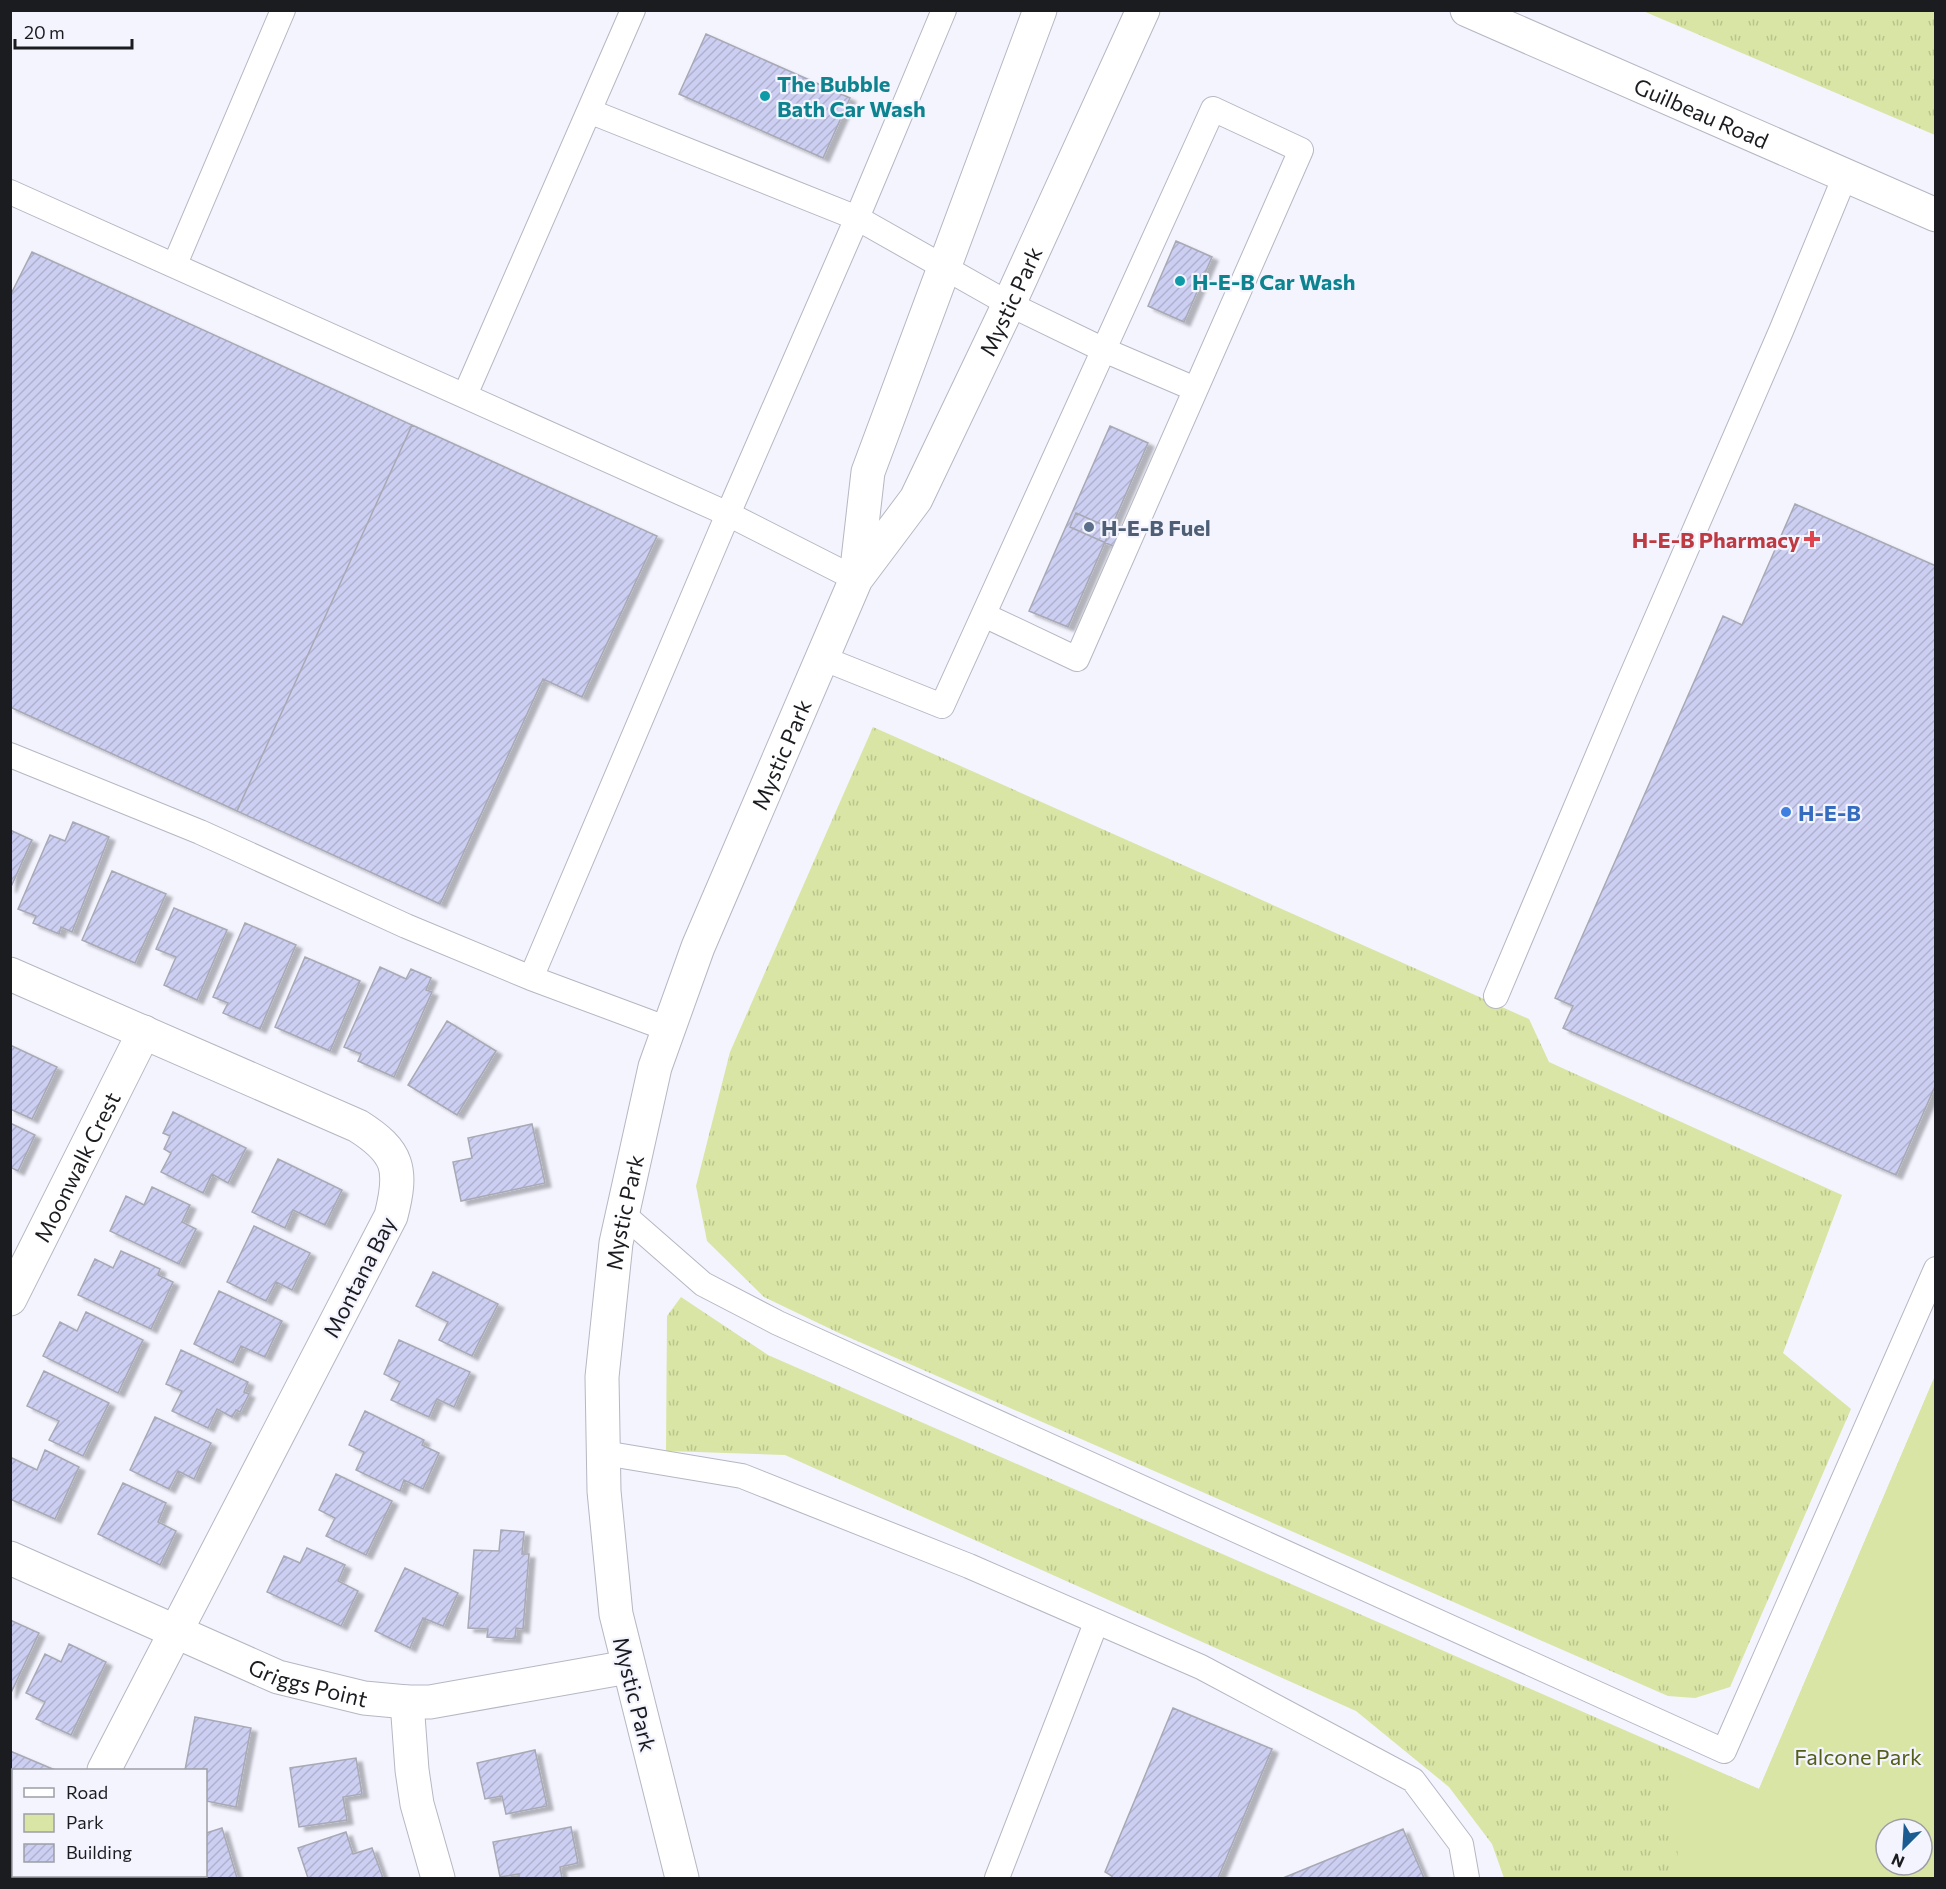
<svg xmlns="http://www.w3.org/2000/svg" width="1946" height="1889" viewBox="0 0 1946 1889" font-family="Commissioner,sans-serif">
<defs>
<pattern id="grass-tufts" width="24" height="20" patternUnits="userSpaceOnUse" patternTransform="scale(1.5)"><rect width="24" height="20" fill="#d8e5a4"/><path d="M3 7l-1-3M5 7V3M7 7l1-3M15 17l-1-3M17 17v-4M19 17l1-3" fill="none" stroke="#b9c48d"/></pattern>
<pattern id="building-hatch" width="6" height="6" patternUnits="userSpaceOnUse" patternTransform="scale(1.5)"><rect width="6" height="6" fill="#cccff2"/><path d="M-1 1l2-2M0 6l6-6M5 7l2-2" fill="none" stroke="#afb1cf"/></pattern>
<filter id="shadow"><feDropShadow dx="6" dy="4" stdDeviation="1.5" flood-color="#0004"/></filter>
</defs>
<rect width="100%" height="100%" fill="#f3f4fe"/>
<path fill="url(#grass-tufts)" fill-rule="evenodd" d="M1643,11H1935V135Z
M873,727L1529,1019L1549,1062L1842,1195L1783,1353L1851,1409L1730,1687L1695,1698L1668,1696L839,1333L764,1297L707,1241L696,1186L730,1052Z
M681,1297L768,1355L1759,1789L1935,1376V1878H1504L1492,1844L1449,1787L1356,1711L785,1455L666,1451L667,1316ZM1886,1829H1922V1865H1886Z"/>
<path fill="#d8e5a4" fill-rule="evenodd" d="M1935,1376V1878H1679L1672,1752L1759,1789ZM1886,1829H1922V1865H1886Z"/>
<path fill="url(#building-hatch)" stroke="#a8a9b5" stroke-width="1.5" filter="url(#shadow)" d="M706,34L850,98L823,158L679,94Z
M1176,241L1212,257L1184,322L1148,306Z
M32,252L412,425L237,811L10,707V296Z
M412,425L657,536L582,697L543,679L440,904L237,811Z
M1110,426L1148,443L1068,627L1029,611Z
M1795,504L1936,566V1084L1896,1175L1563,1028L1573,1006L1555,998L1723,616L1742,625Z
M1076,513L1130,537L1124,551L1070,527Z
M73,822L109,837L72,932L61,927L59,934L33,923L36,916L18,909L50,835L65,841Z
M10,830L32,840L10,889Z
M112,871L166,894L135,963L82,940Z
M174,908L227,930L197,1000L164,985L176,957L156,949Z
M245,923L296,945L260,1029L223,1013L228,1003L213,997Z
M305,957L360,981L330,1051L275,1027Z
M380,967L406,979L411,969L431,978L426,990L432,992L394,1077L358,1061L361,1054L344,1047Z
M447,1021L496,1051L457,1115L408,1085Z
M10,1045L57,1067L32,1119L10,1109Z
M173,1112L246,1148L228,1183L212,1174L203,1193L161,1172L171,1153L164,1149L170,1136L163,1133Z
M10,1123L35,1135L18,1171L10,1167Z
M532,1124L545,1183L461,1201L453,1162L472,1158L468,1138Z
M278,1159L342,1190L325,1225L293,1210L285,1228L252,1212Z
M152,1187L190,1205L182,1222L196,1229L179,1264L110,1231L126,1196L144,1205Z
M254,1226L310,1253L292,1290L276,1282L266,1301L227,1282Z
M121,1251L160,1269L158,1275L173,1282L151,1329L78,1295L95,1259L113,1268Z
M433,1272L498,1304L472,1356L439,1340L448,1322L416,1306Z
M219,1291L282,1321L265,1357L241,1346L233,1363L194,1344Z
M86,1312L143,1340L118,1393L43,1356L60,1322L77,1331Z
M399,1340L470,1372L454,1407L437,1399L429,1417L391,1400L400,1382L384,1374Z
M181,1350L248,1382L244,1392L249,1394L240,1412L236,1410L232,1417L217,1409L208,1428L172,1411L182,1391L166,1384Z
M44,1371L109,1403L83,1456L49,1440L59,1421L27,1406Z
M365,1411L424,1440L422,1445L439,1453L423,1489L404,1480L400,1491L356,1470L364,1452L349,1445Z
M155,1417L211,1443L194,1479L178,1471L169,1489L130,1470Z
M45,1450L79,1467L55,1519L10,1499V1457L37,1470Z
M336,1474L392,1501L366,1555L326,1536L335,1518L319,1510Z
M123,1483L166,1503L158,1522L176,1531L160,1565L98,1534Z
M501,1530L524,1532L522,1554H529L523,1629L516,1628L515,1639L487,1637L488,1629L468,1628L474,1550L499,1551Z
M307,1548L345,1565L338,1581L358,1591L341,1626L267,1592L284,1556L300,1563Z
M405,1568L458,1593L443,1626L423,1618L410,1648L375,1631Z
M10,1620L39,1633L10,1695Z
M69,1644L106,1662L71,1735L36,1719L45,1702L26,1693L45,1654L61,1662Z
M1173,1708L1272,1749L1218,1878H1111L1112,1876L1105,1872Z
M195,1717L251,1728L236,1807L206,1801V1770H185Z
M535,1750L547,1806L506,1814L502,1796L485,1799L477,1763Z
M10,1751L55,1770H14V1828L10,1827Z
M356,1758L362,1794L343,1797L347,1820L299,1827L290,1768Z
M571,1827L578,1863L560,1867L562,1878H519V1874L500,1877L493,1842Z
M222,1828L237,1878H197V1876L188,1878H165L164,1876H206V1833Z
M1403,1829L1424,1878H1283Z
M346,1832L353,1854L372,1848L383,1878H308L298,1848Z"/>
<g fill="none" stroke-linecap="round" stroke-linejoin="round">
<defs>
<path id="lane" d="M589,111L857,218L1009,304L1104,350L1195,389
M10,192L728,514L857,218L944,10
M175,264L283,10
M465,395L633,10
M822,658L942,706C1032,507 1122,308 1213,109L1301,150L1077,659L984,615
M10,755L200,832L406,926L531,978
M1496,996L1624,693L1781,331L1845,176
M668,1029L531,978L728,514L856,579
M623,1214L703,1284L778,1323L1724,1751L1936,1269
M604,1453L742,1476L969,1566L1201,1667L1413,1780L1461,1844L1467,1878
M997,1878L1096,1623"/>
<g id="street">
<path d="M10,974L358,1126C399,1152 403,1169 391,1216L104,1770"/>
<path id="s1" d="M10,1299L144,1032"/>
<path id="s2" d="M10,1558L278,1677L364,1698L407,1702H430L628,1667"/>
<path d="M407,1702L412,1770L417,1804L438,1878"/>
<path d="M93,1876L94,1878"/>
</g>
<g id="secondary">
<path id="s3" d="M1467,10L1936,215"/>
<path d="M856,577L868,472L1040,10"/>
<path id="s4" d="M682,1878L616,1614L604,1491L602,1377L616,1243L655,1067L698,947L856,579L916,499L1009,304L1143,10"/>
</g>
</defs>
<use href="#lane" stroke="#b5b7c2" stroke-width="26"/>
<use href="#street" stroke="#b5b7c2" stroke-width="35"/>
<use href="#secondary" stroke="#b5b7c2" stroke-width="35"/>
<use href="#lane" stroke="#fff" stroke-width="24"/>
<use href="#street" stroke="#fff" stroke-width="33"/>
<use href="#secondary" stroke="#fff" stroke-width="33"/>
</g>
<g fill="#0f9aa8" stroke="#f3f4fe" stroke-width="2">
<circle cx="765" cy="96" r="6"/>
<circle cx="1180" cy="281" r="6"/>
</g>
<circle fill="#5c6f8a" stroke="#f3f4fe" stroke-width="2" cx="1089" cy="527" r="6"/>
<path fill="#e0444e" stroke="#f3f4fe" stroke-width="2" d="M1809 530h6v6h6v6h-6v6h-6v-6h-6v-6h6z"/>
<circle fill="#3f7fe0" stroke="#f3f4fe" stroke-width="2" cx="1786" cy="812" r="6"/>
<g text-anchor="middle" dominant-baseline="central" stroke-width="4.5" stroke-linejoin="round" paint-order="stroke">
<g font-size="22" font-weight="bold" fill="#0d838f" stroke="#f3f4fe" text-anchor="start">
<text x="777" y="83">The Bubble<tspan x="777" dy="25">Bath Car Wash</tspan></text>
<text x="1192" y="281">H-E-B Car Wash</text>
</g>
<g font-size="22" fill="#1b1c20" stroke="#f3f4fe">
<text stroke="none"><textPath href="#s3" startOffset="256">Guilbeau Road</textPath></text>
<text stroke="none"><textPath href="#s4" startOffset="1672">Mystic Park</textPath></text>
<text stroke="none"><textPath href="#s4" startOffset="1162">Mystic Park</textPath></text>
<text stroke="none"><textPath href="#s1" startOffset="148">Moonwalk Crest</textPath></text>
<text stroke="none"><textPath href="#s4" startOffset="676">Mystic Park</textPath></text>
<text transform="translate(359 1277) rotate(-63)">Montana Bay</text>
<text stroke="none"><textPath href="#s2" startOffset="324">Griggs Point</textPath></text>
<text transform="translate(635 1694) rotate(76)">Mystic Park</text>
</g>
<g font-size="22" font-weight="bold" fill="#4e5e75" stroke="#f3f4fe" text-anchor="start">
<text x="1101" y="527">H-E-B Fuel</text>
</g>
<g font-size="22" font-weight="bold" fill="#be3a42" stroke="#f3f4fe" text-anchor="end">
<text x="1800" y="539">H-E-B Pharmacy</text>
</g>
<g font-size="22" font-weight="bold" fill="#366cbe" stroke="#f3f4fe" text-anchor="start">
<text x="1798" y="812">H-E-B</text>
</g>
<g font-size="22" fill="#555e19" stroke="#f3f4fe">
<text x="1858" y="1756">Falcone Park</text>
</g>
</g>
<rect width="1946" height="1889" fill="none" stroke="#1b1c20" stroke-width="24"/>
<rect x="12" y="1769" width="195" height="108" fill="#f3f4fe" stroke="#9d9ea5" stroke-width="1.5"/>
<rect x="24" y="1788" width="30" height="9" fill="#ffffff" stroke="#9d9ea5" stroke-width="1.5"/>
<text x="66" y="1799" font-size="18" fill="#1b1c20">Road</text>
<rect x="24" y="1814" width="30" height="18" fill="#d8e5a4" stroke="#9d9ea5" stroke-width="1.5"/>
<text x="66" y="1829" font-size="18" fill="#1b1c20">Park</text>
<rect x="24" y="1844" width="30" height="18" fill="url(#building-hatch)" stroke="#9d9ea5" stroke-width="1.5"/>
<text x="66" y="1859" font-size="18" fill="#1b1c20">Building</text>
<g transform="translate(1904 1847) rotate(204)"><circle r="28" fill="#f3f4fe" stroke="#9d9ea5" stroke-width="1.5"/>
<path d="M0-4.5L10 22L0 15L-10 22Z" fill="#1a5c91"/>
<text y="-9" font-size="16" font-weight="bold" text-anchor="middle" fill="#1b1c20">N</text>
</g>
<path d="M15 39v9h117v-9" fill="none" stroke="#1b1c20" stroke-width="3"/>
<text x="24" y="39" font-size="18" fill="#1b1c20" stroke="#f3f4fe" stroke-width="4.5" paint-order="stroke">20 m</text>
</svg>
